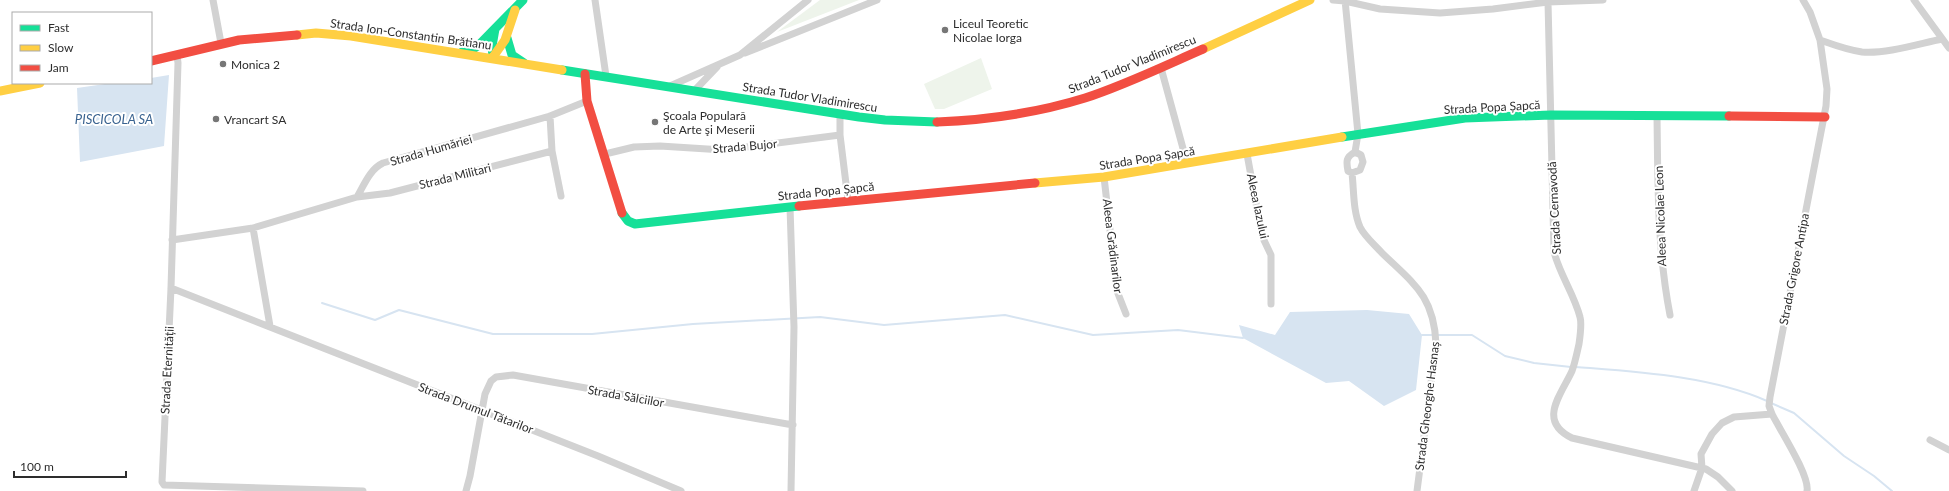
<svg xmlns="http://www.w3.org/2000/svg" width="1949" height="491" viewBox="0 0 1949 491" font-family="Lato,sans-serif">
<rect width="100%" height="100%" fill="#fff"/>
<path fill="#eef4eb" d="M820,0H859L777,32Z
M981,58L992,89L944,109H935L924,84Z"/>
<path fill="#d7e4f1" d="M169,75L164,146L80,162L77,88L112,83H151V78Z
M1367,310L1409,314L1422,335L1416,390L1384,406L1349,381L1326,383L1243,338L1239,325L1275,335L1290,312Z"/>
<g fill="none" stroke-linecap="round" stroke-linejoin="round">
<path stroke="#d7e4f1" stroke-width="2" d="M322,303L375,320L399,310L493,334H592L693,324L820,317L884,325L1005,315L1093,335L1178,330L1243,338
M1422,335H1433
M1437,335H1472L1505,356L1534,363L1571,367
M1576,367C1638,372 1710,376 1767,401
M1771,403L1794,413L1844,456L1874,476L1892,491"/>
<path stroke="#d2d2d2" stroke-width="7" d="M213,0L221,43
M595,0L606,76
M1333,0L1345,1L1380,9L1440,13L1493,9L1548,2L1603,0
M1345,0L1358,134L1355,152L1361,155L1363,162L1360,170L1352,173C1354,191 1353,211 1360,227C1365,237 1375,245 1382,253C1414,284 1434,296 1436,344L1417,491
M1803,0L1810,12L1820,40C1834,45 1847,50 1862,52C1886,54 1918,44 1942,39
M1914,0L1949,48
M1548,2L1554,252C1560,275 1574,294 1580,317C1582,324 1580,337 1579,344C1577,353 1575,363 1572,371C1561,395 1537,421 1572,438L1706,469L1718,477L1732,491
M745,53L877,0
M177,55L178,63L171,288L162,482L164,485L363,491
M1161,68L1187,163
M670,86L740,55L808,0
M695,90L717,67
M550,116L552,151L561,196
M1657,116C1658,183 1657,248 1670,315
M840,135L848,200
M605,154L634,147L660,146L723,150L840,135V114
M1247,154L1262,236L1271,255V304
M1352,173L1348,171C1346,161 1346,157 1355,152
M1104,177L1117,291L1126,314
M357,197L390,193L552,151
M790,207L794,327L791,491
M253,228L270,326
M172,240L253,228L357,197C364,185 370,169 383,163L550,116L587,101
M171,288L598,456L681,491
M1930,440L1949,450
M466,491L470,476L485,394L491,381L496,377L513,375L793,425
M1694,491L1702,468L1701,454L1712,434L1722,423L1734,417L1772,414
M1807,491C1810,476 1780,430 1772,414L1769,406L1770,397L1826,106L1827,89L1820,40"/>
<path stroke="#16e098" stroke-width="9" d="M507,38L512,55L524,63
M462,52L473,49L479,45L523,0
M493,57L492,46L495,29
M562,70L859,117L885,120L937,122
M1342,137L1465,118L1551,115L1729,116
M622,213L628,221L635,224L799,206"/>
<path stroke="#ffcf43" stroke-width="9" d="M297,35L316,33L351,36L562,70
M1203,49L1310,0
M493,57L505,40L515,10
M0,91L40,83
M1035,183L1104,177L1342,137"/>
<path stroke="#f24e42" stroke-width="9" d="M151,61L239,40L297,35
M585,74L587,101L622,213
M1729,116L1825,117
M937,122C986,120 1037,113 1085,98C1125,85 1164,66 1203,49
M799,206L1035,183"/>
</g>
<g fill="#767676" stroke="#fff" stroke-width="1.5">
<circle cx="945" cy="30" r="4"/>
<circle cx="223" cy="64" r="4"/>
<circle cx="216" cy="119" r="4"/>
<circle cx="655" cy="122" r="4"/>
</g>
<g text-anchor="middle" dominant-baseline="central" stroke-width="4" stroke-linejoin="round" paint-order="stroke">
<g font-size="12" fill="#2d2d2d" stroke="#fff" text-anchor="start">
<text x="953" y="23">Liceul Teoretic<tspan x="953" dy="14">Nicolae Iorga</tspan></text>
<text x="231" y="64">Monica 2</text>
<text x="663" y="115">Şcoala Populară<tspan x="663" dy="14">de Arte şi Meserii</tspan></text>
<text x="224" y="119">Vrancart SA</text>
</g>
<g font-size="12" fill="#2d2d2d" stroke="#fff">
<text transform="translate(411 34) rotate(8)">Strada Ion-Constantin Brătianu</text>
<text transform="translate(1132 64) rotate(-22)">Strada Tudor Vladimirescu</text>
<text transform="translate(810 97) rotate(9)">Strada Tudor Vladimirescu</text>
<text transform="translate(1492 107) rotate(-3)">Strada Popa Șapcă</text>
<text transform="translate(745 146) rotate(-5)">Strada Bujor</text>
<text transform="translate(431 150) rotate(-16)">Strada Humăriei</text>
<text transform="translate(1147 158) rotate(-9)">Strada Popa Șapcă</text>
<text transform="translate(455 176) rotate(-14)">Strada Militari</text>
<text transform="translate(826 191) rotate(-6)">Strada Popa Șapcă</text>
<text transform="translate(1258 206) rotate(78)">Aleea Iazului</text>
<text transform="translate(1554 208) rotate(-93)">Strada Cernavodă</text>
<text transform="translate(1660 216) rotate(-92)">Aleea Nicolae Leon</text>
<text transform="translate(1113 246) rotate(83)">Aleea Grădinarilor</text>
<text transform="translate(1794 269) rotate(-79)">Strada Grigore Antipa</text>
<text transform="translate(167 370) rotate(-87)">Strada Eternității</text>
<text transform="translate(626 396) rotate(10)">Strada Sălciilor</text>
<text transform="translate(1427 406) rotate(-83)">Strada Gheorghe Hasnaș</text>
<text transform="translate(476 408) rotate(21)">Strada Drumul Tătarilor</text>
</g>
<g font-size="13" font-style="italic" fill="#3a6390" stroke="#fff">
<text x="114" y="119">PISCICOLA SA</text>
</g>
</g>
<rect x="12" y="12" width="140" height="72" fill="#ffffff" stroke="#ababab"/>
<rect x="20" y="25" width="20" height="6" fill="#16e098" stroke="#ababab"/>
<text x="48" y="32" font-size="12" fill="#2d2d2d">Fast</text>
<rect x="20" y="45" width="20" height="6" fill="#ffcf43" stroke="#ababab"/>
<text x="48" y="52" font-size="12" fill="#2d2d2d">Slow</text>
<rect x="20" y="65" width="20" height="6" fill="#f24e42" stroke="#ababab"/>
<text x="48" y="72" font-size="12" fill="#2d2d2d">Jam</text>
<path d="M14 471v6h112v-6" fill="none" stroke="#2d2d2d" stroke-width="2"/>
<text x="20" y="471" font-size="12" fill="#2d2d2d" stroke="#ffffff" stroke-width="3" paint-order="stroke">100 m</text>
</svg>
